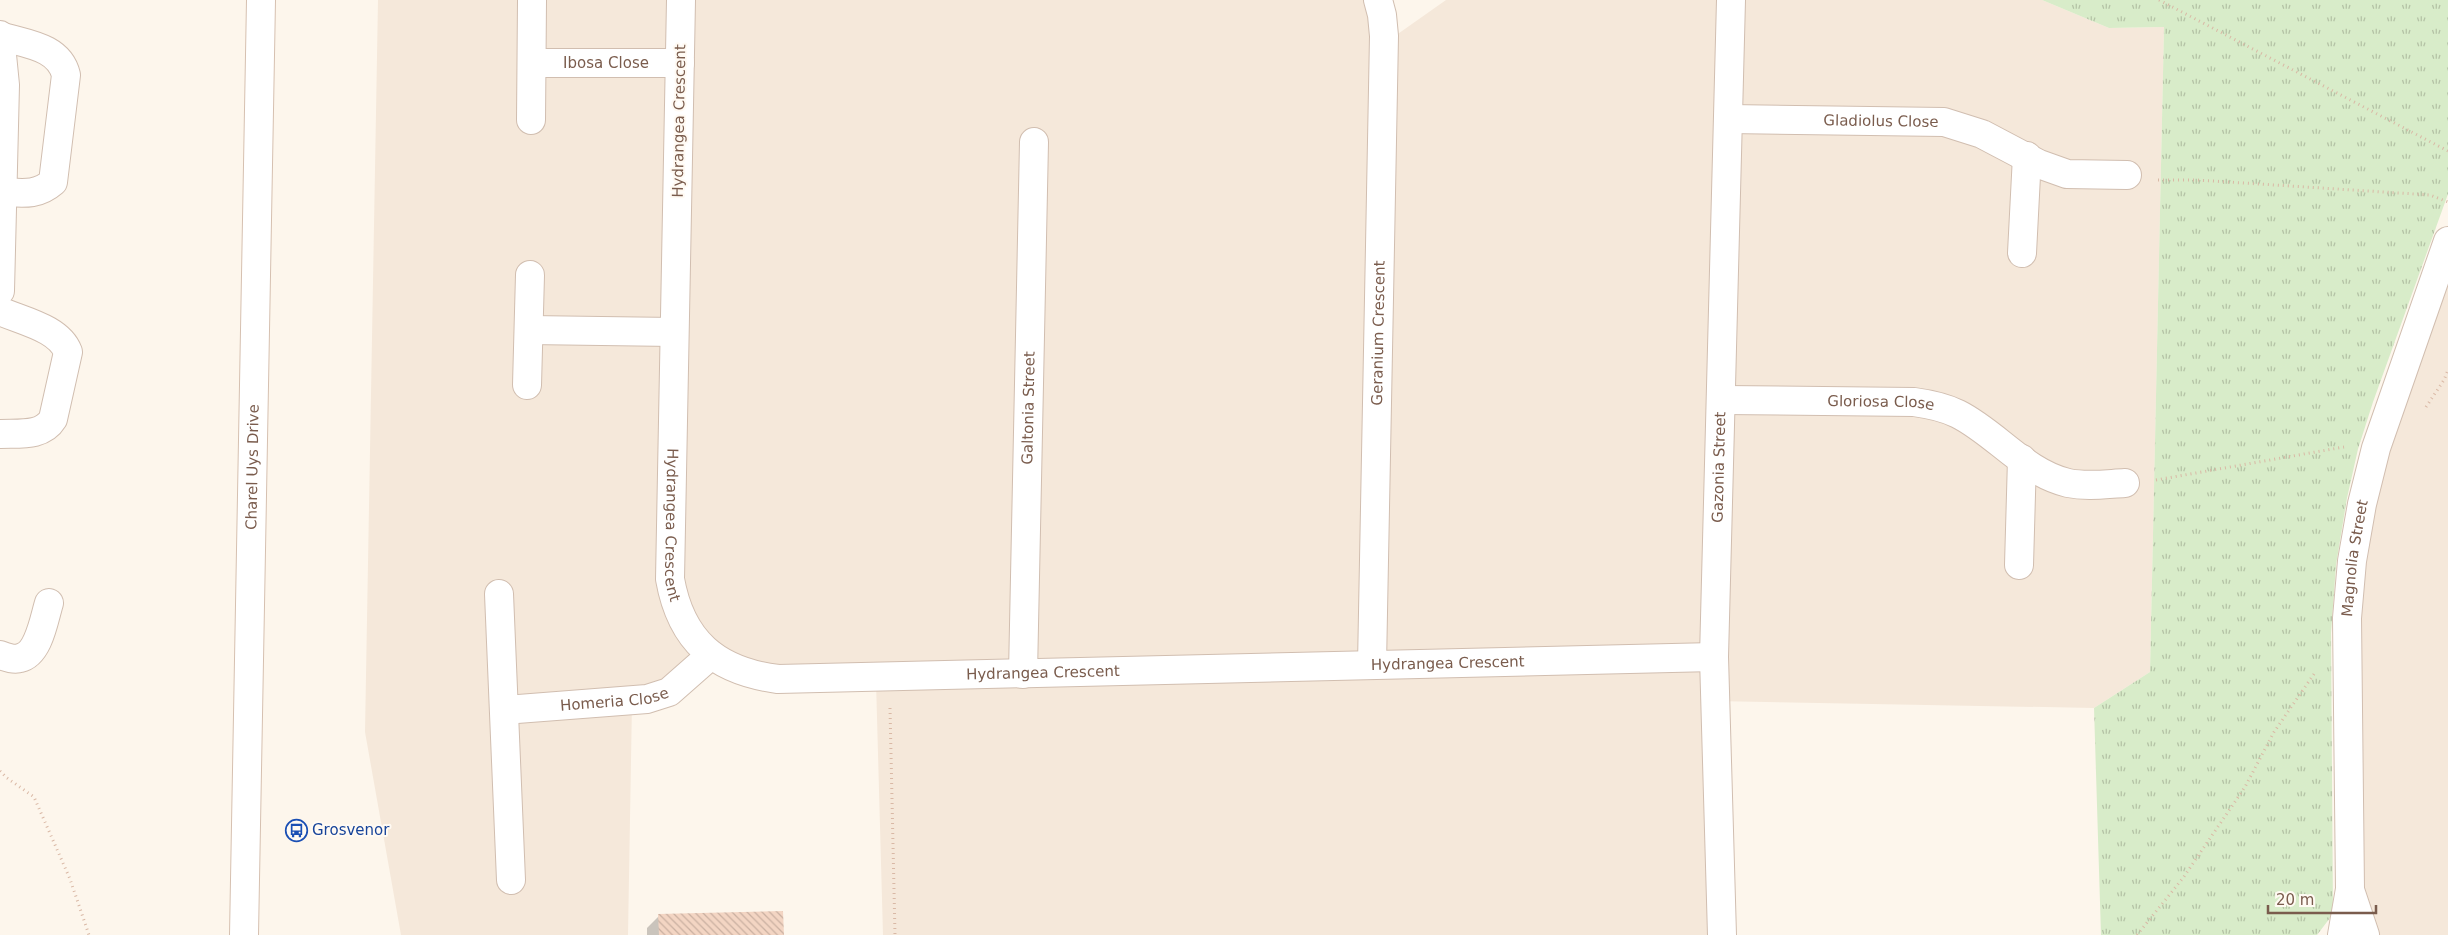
<svg xmlns="http://www.w3.org/2000/svg" width="2448" height="935" viewBox="0 0 2448 935" font-family="'DejaVu Sans',sans-serif">
<defs>
<pattern id="grass-tufts" width="24" height="20" patternUnits="userSpaceOnUse" patternTransform="scale(1.25)"><rect width="24" height="20" fill="#d8ecc9"/><path d="M3 7l-1-3M5 7V3M7 7l1-3M15 17l-1-3M17 17v-4M19 17l1-3" fill="none" stroke="#b4c2a5"/></pattern>
<pattern id="building-back-hatch" width="6" height="6" patternUnits="userSpaceOnUse" patternTransform="scale(1.25)"><rect width="6" height="6" fill="#f3d5c3"/><path d="M-1 5l2 2M0 0l6 6M5-1l2 2" fill="none" stroke="#cab0a1"/></pattern>
</defs>
<rect width="100%" height="100%" fill="#fdf6ec"/>
<path fill="#f5e8da" d="M378,0H1381L1385,43L1446,0H2042L2109,28L2164,27L2150,672L2094,708L1713,701L1720,935H883L876,681L713,659L632,703L628,935H401L365,732Z
M2448,239V935H2363L2350,558Z"/>
<path fill="url(#grass-tufts)" d="M2042,0H2448V194L2373,402L2358,449L2347,498L2336,565L2331,633L2333,914L2317,935H2101L2094,708L2150,672L2164,27L2109,28Z"/>
<path fill="#0003" d="M659,916L783,935H647V928Z"/>
<path fill="url(#building-back-hatch)" d="M783,911L784,935H659L658,914Z"/>
<g fill="none" stroke-linecap="round" stroke-linejoin="round">
<defs>
<g id="minor">
<path id="s1" d="M681,0L670,579C681,641 716,671 778,679L1714,657"/>
<path d="M0,35L5,85L0,291"/>
<path d="M0,36C25,44 59,46 66,75L53,182C37,196 22,193 3,192"/>
<path id="s2" d="M532,63H680"/>
<path id="s3" d="M1729,119L1944,122L1982,134L2039,164L2067,174L2127,175"/>
<path d="M531,120L532,1"/>
<path d="M2022,253L2027,156"/>
<path d="M0,311C22,321 59,328 68,352L53,419C42,437 19,433 0,434"/>
<path d="M529,330L674,332"/>
<path d="M527,385L530,275"/>
<path id="s4" d="M1723,400L1914,402C1929,404 1944,407 1958,414C1996,433 2025,473 2068,483C2087,487 2106,484 2125,483"/>
<path d="M2019,565L2022,459"/>
<path d="M499,594L511,880"/>
<path d="M0,655C6,657 14,660 20,658C39,654 44,619 49,603"/>
<path id="s5" d="M1372,665L1384,36L1382,15L1378,0"/>
<path id="s6" d="M1023,674L1034,142"/>
<path id="s7" d="M504,710L647,699L669,692L711,655"/>
<path d="M2351,893L2365,935"/>
<path id="s8" d="M1722,935L1714,657L1731,0"/>
<path id="s9" d="M2342,935L2350,889L2347,618L2352,561L2362,504L2376,448L2448,241"/>
</g>
<g id="secondary">
<path id="s10" d="M244,935L261,0"/>
</g>
</defs>
<use href="#minor" stroke="#d1beb0" stroke-width="30"/>
<use href="#secondary" stroke="#d6c0b0" stroke-width="30"/>
<path stroke="#d9b8a5" stroke-width="3" stroke-dasharray="1 4" stroke-linecap="butt" d="M2159,0L2448,151
M2158,180H2197L2430,195L2448,202
M2426,407L2444,380L2448,370
M2156,480L2344,447
M890,708L895,935
M0,771L7,778L34,797L70,879L89,935
M2137,935L2183,878L2245,787L2274,732L2314,674"/>
<use href="#minor" stroke="#fff" stroke-width="28"/>
<use href="#secondary" stroke="#fff" stroke-width="28"/>
</g>
<defs>
<symbol id="bus-ring" viewBox="-11 -11 22 22"><circle r="9.5" fill="#fffaf3" stroke="#1a4fb4" stroke-width="1.5"/><path d="M-5-6H5V4H4V6H2V4H-2V6H-4V4H-5ZM-3.5-4V0h7V-4ZM-3.5 1.2v1.5H-2V1.2ZM2 1.2v1.5H3.5V1.2Z" fill="#1a4fb4"/></symbol>
</defs>
<g fill-rule="evenodd">
<use href="#bus-ring" x="284" y="818" width="25" height="25"/>
</g>
<g text-anchor="middle" dominant-baseline="central" stroke-width="4" stroke-linejoin="round" paint-order="stroke">
<g font-size="15" fill="#7a5c4d" stroke="#fffaf3">
<text stroke="none"><textPath href="#s2" startOffset="74">Ibosa Close</textPath></text>
<text transform="translate(679 121) rotate(-89)">Hydrangea Crescent</text>
<text stroke="none"><textPath href="#s3" startOffset="152">Gladiolus Close</textPath></text>
<text stroke="none"><textPath href="#s5" startOffset="332">Geranium Crescent</textPath></text>
<text stroke="none"><textPath href="#s4" startOffset="158">Gloriosa Close</textPath></text>
<text stroke="none"><textPath href="#s6" startOffset="266">Galtonia Street</textPath></text>
<text stroke="none"><textPath href="#s10" startOffset="468">Charel Uys Drive</textPath></text>
<text stroke="none"><textPath href="#s8" startOffset="468">Gazonia Street</textPath></text>
<text stroke="none"><textPath href="#s1" startOffset="525">Hydrangea Crescent</textPath></text>
<text stroke="none"><textPath href="#s9" startOffset="378">Magnolia Street</textPath></text>
<text stroke="none"><textPath href="#s1" startOffset="1409">Hydrangea Crescent</textPath></text>
<text stroke="none"><textPath href="#s1" startOffset="1004">Hydrangea Crescent</textPath></text>
<text stroke="none"><textPath href="#s7" startOffset="111">Homeria Close</textPath></text>
</g>
<g font-size="15" fill="#164399" stroke="#fffaf3" text-anchor="start">
<text x="312" y="830">Grosvenor</text>
</g>
</g>
<path d="M2268 905v8h108v-8" fill="none" stroke="#7a5c4d" stroke-width="2.5"/>
<text x="2276" y="905" font-size="15" fill="#7a5c4d" stroke="#fffaf3" stroke-width="4" paint-order="stroke">20 m</text>
</svg>
